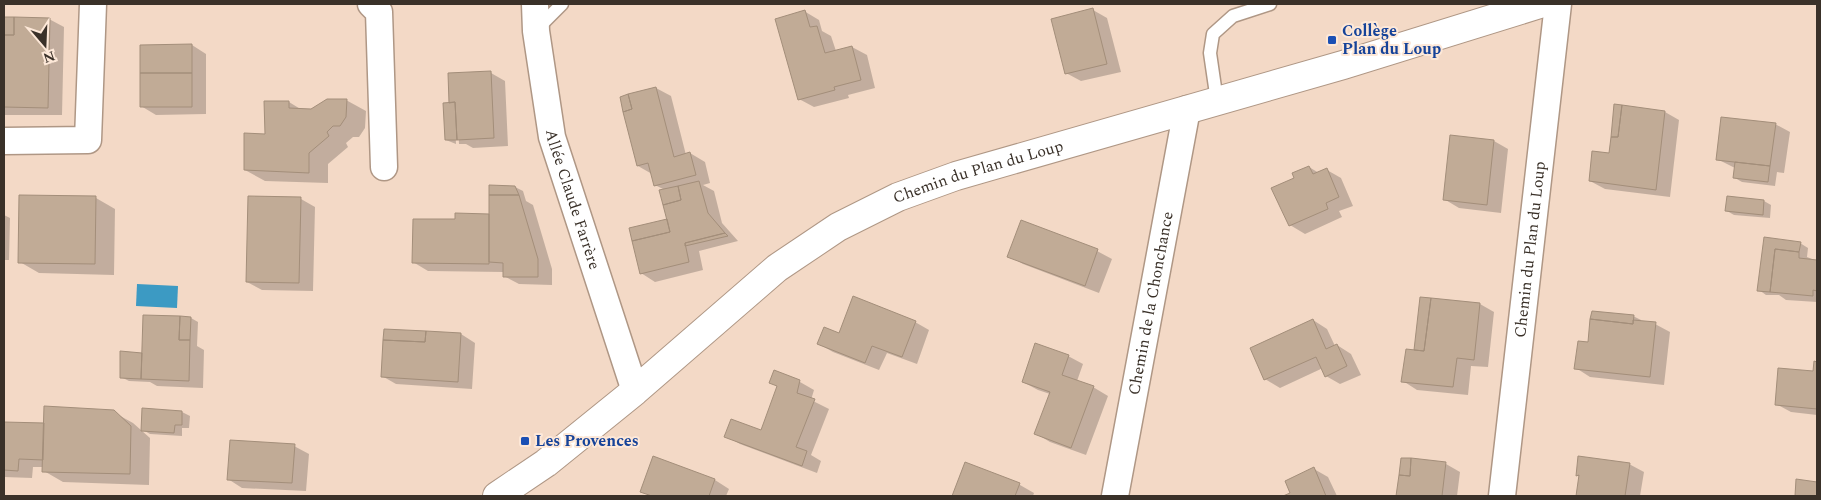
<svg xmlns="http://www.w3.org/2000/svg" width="1821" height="500" viewBox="0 0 1821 500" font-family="Spectral,serif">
<rect width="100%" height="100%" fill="#f3d9c6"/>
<path fill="#3c9ac3" d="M137,284L178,286L177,308L136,306Z"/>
<path fill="#0003" d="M1093,10L1107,18L1121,72L1081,81L1066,73Z
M804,11L819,20L822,31L831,36L836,51L852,47L867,55L875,88L848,95L849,98L814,107L799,99Z
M4,18L49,19L64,27L62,115H4Z
M192,45L206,54V114L156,115L141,106Z
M491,73L505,81L508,146L473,148L466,144H459L457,106H454L456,144L446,140L454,104Z
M656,88L671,96L686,155L690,153L705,162L710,183L703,185L714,191L722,223L738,241L699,251L703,270L655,282L641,273L668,220L665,190L655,185L652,174L638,166Z
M346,100L366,111L365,128L359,137H353L346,143L348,147L328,164V183L265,181L245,170L289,102L302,110L311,111Z
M1622,106L1665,112L1679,120L1670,197L1605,189L1590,181L1610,155Z
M1775,124L1790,132L1784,173L1777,172L1775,186L1742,182L1735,178V168L1717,159Z
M1494,141L1508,149L1501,213L1459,208L1444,199Z
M1309,167L1319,173L1327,170L1341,178L1353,206L1339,211L1342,217L1305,234L1290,225L1296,178Z
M515,187L523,191L526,201L533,205L552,269V285L519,284L504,276V272L428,271L413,262L490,215Z
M96,198L115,209L114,275L39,273L20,262Z
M301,199L315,207L313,291L262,290L247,282Z
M1764,201L1771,205L1770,218L1734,215L1727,211Z
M4,215L10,218L9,260H4Z
M1800,243L1808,248L1807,257L1817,261V302L1786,300L1779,295H1766L1759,290Z
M1097,251L1112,259L1099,293L1023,264L1009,256Z
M1480,304L1494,312L1488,367L1471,366L1468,395L1417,390L1403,381L1415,352Z
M1633,316L1641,320V322L1655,324L1670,332L1664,385L1590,377L1576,368L1589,344Z
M191,318L198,322L197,346L204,350L203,388L157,386L150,382L129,381L121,377L143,354Z
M1313,320L1327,329L1335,346L1337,345L1351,354L1361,375L1340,384L1326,376L1323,368L1280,388L1265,379Z
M915,322L929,330L917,364L887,353L879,370L833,352L819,344L840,334Z
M461,334L475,343L472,389L396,384L382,376Z
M1068,356L1083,364L1077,381L1093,387L1108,396L1086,455L1050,442L1035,433L1050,394L1038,390L1023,382Z
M1815,363H1817V415L1791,412L1776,404L1814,373Z
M775,371L800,382L814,390L811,400L829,409L811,455L821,461L817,473L740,444L726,436L762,431L778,387Z
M143,409L182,412L190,416L189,428H182V436L150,434L143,430Z
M113,412L133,423L150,438L149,485L63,482L44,471V467H33L32,478L4,477V423L43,424Z
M294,446L309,454L306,491L242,488L228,479Z
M654,457L715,480L729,489L726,496H650L642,491Z
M1403,459L1446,464L1460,472L1457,496H1398Z
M965,463L1020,485L1034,493L1033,496H953Z
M1629,464L1644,472L1640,496H1578L1580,477L1577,475Z
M1314,469L1328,477L1337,496H1286L1292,494Z"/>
<path fill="#c1ab96" stroke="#a38e7a" d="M1093,8L1107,64L1065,74L1051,19Z
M805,10L810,27L817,26L825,53L852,46L861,80L834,87L835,90L798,100L775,19Z
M4,17H14V35H4Z
M14,17L50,18L48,108L4,107V35H14Z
M192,44V73H140V45Z
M491,71L494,138L457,140L455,102L449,103L448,73Z
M140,73H192V107H140Z
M656,87L674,157L690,152L696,175L654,186L648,163L637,166L623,112L632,109L628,94Z
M628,94L632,109L623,112L620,97Z
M327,99H347L346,117L340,126H333L327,132L329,136L309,153V173L244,170V133L265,134L264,101H289V108L311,109Z
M455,102L457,140H445L443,103Z
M1614,104L1622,105L1618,137H1611Z
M1622,105L1665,111L1656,190L1589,181L1592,151L1609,153L1611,137H1618Z
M1721,117L1776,123L1770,166L1716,160Z
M1450,135L1494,140L1487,205L1443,200Z
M1735,162L1770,166L1768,182L1733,178Z
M1309,166L1313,174L1327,168L1339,197L1326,203L1328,209L1289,226L1271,188L1294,178L1292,173Z
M699,181L708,213L725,233L685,243L689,262L640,274L632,241L670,232L663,205L681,200L678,186Z
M489,185L515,186L519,195H489Z
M678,186L681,200L663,205L659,190Z
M19,195L96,196L95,264L18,263Z
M489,195H519L538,259V277H503V263L489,262Z
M248,196L301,197L299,283L246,282Z
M1727,196L1764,200L1763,215L1725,211Z
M455,213L489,214V264L412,263L413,219H455Z
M667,219L670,232L632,241L629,228Z
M1021,220L1098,249L1085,286L1007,257Z
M725,233L728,236L685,246V243Z
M1764,237L1801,242L1799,252L1775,249L1770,292L1757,291Z
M1775,249L1799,252V258L1817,260V291L1813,290V296L1770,292Z
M853,296L916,321L902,357L872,346L865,363L817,344L824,327L839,333Z
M1420,297L1431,298L1424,351L1414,350Z
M1431,298L1480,303L1474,360L1457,358L1453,387L1401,382L1406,349L1424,351Z
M1592,311L1634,315L1633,324L1590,319Z
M143,315L180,316L179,340H190L189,381L141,379Z
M180,316L191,317L190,340H179Z
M1313,319L1326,349L1337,344L1347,366L1325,377L1316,357L1264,380L1250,348Z
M1590,319L1633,324V320L1656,322L1650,377L1574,369L1578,341L1588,342Z
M384,329L426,331L425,342L383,340Z
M426,331L461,333L458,382L381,377L383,340L425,342Z
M1035,343L1069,355L1062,375L1094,386L1071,448L1034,434L1050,392L1022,382Z
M120,351L142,353L141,379L120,378Z
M1814,361L1817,362V409L1775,405L1778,368L1813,371Z
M774,370L800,380L797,393L815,399L796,447L807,451L802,466L724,437L731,419L761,430L777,386L769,383Z
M44,406L114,410L131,426L130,474L42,472Z
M142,408L182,411V425H175L174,433L141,431Z
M4,422L44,423L43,460L19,459L18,471L4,470Z
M230,440L295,444L292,483L227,480Z
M653,456L715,479L709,496H652L640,492Z
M1578,456L1630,463L1625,496H1576L1579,475L1576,476Z
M1401,458H1411L1410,476L1399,475Z
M1411,458L1446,462L1442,496H1396L1399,475L1410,476Z
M965,462L1020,483L1015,496H952Z
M1314,467L1326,496H1283L1290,493L1285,481Z
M1796,479L1817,482V496H1795Z"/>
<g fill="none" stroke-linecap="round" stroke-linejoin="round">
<defs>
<path id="service" d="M537,29L562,4
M1217,101L1210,53L1213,34L1233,16L1270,4"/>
<g id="minor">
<path d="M371,4L379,12L384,167"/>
<path id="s1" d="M535,4L536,31L552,137L635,391"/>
<path d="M4,141L88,140L93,4"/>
<path id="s2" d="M1115,496L1187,109"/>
<path id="s3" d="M1502,496L1558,4"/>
</g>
<g id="tertiary">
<path id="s4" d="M497,496L546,463L635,391L777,268L838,227L898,197L956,176L1343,65L1540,4"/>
</g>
</defs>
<use href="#service" stroke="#af9785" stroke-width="15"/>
<use href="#minor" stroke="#af9785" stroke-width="29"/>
<use href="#tertiary" stroke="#af9785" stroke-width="30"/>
<use href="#service" stroke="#fff" stroke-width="12"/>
<use href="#minor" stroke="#fff" stroke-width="26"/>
<use href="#tertiary" stroke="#fff" stroke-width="28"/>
</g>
<g fill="#1a4fb4" stroke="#fde8d8" stroke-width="2">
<rect x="1327" y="35" width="10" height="10" rx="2.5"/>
<rect x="520" y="436" width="10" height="10" rx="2.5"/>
</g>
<g text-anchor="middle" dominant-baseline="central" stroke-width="4" stroke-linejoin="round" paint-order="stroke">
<g font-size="16" font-weight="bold" fill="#164399" stroke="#fde8d8" text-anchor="start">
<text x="1342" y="31">Collège<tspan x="1342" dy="18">Plan du Loup</tspan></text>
<text x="535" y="441">Les Provences</text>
</g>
<g font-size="16" fill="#3a3129" stroke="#fde8d8">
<text stroke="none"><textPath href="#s4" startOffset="586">Chemin du Plan du Loup</textPath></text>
<text stroke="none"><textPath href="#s1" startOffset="200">Allée Claude Farrère</textPath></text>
<text stroke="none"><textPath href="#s3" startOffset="248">Chemin du Plan du Loup</textPath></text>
<text stroke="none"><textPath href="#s2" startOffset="196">Chemin de la Chonchance</textPath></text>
</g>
</g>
<rect width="1821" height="500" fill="none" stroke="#3a3129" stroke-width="10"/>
<g transform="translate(45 45) rotate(161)" stroke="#fde8d8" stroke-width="4" paint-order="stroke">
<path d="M0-4L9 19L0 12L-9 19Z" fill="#3a3129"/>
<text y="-8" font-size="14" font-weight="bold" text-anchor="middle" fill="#3a3129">N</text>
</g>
</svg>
